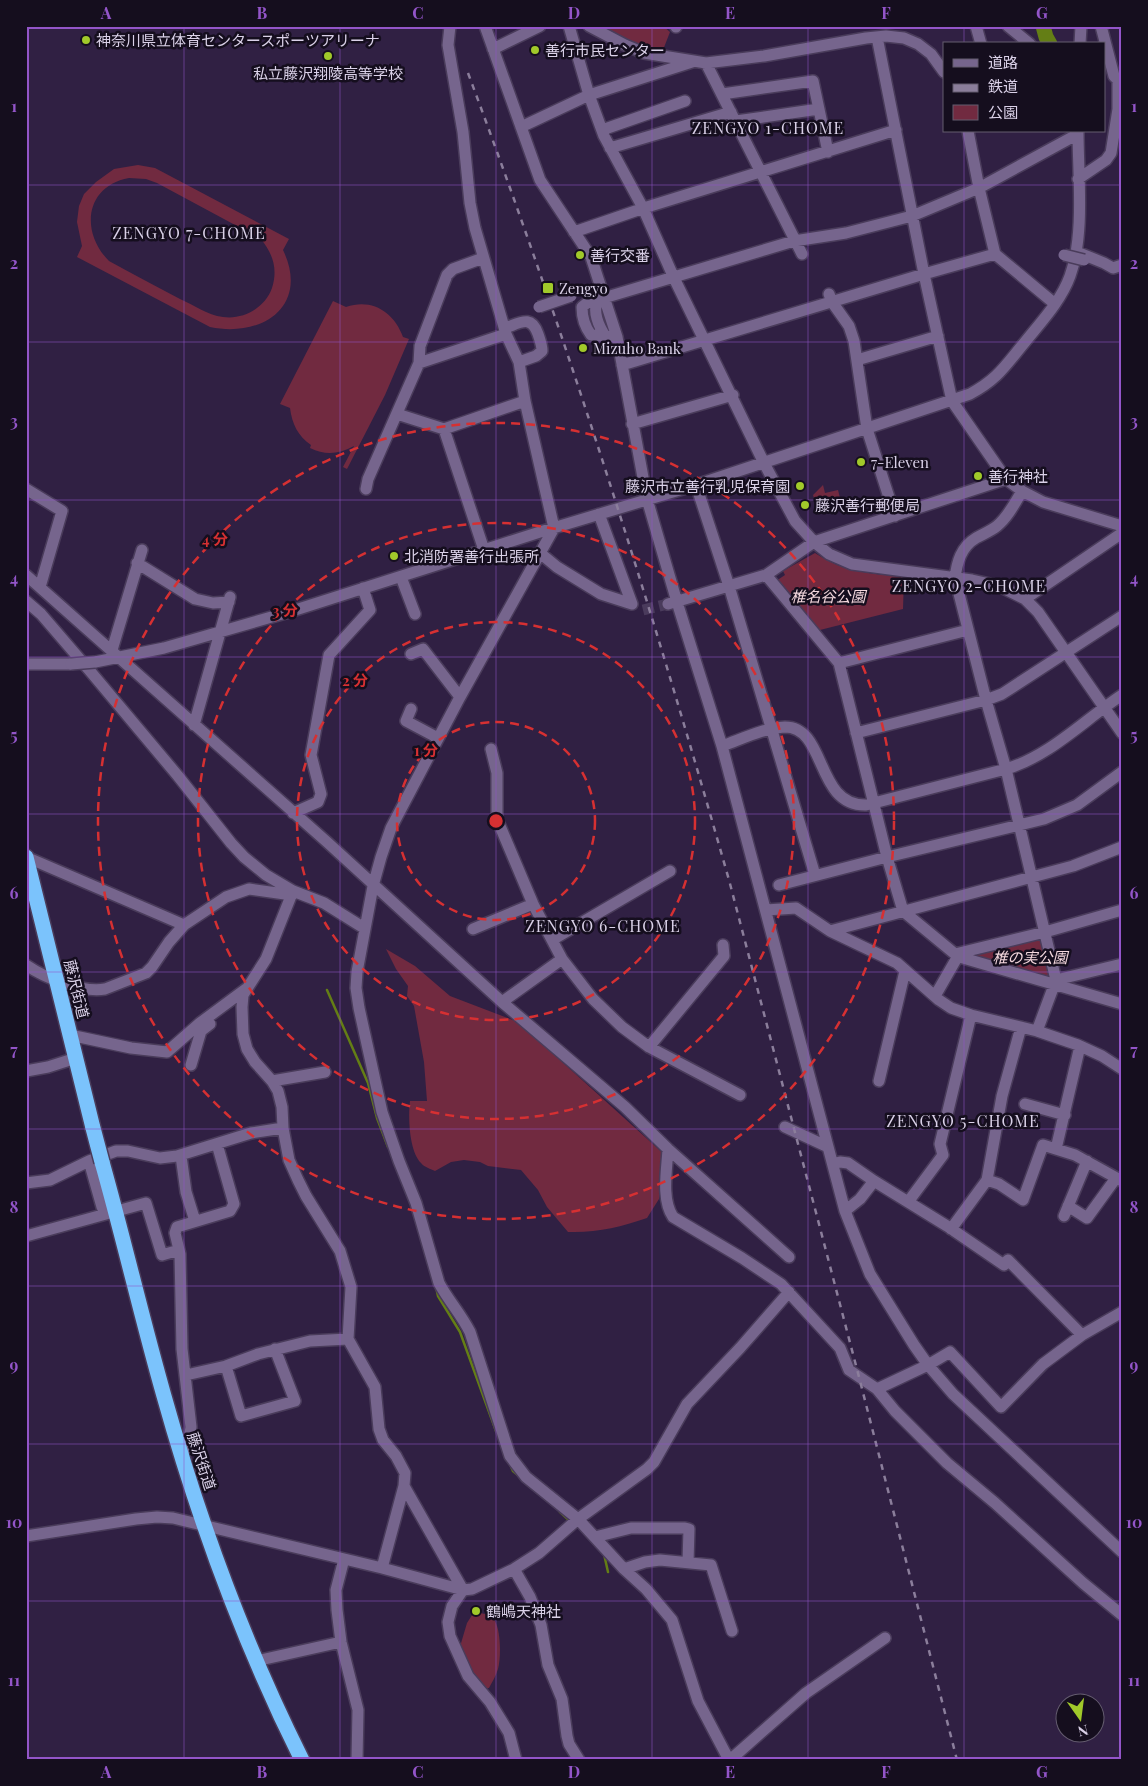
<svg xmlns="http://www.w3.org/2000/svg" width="1148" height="1786" viewBox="0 0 1148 1786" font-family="'Playfair Display','Noto Sans JP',serif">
<rect width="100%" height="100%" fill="#302043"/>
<path fill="#712a40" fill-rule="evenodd" d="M596,26H663L670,32L663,50L636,44Z
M138,165L155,168L289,239L283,250C310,306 262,338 210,327L77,257L82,246L77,222L79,206L84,194L96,182L114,169ZM129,178L146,179L157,183L261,239C273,254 278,269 272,288C265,308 243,320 223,317C207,315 194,305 180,299C156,286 132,274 109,261C80,232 85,186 129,178Z
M333,301L346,307C372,298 394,312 403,337L409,339L385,395L347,469L343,467L354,446C339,454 326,456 310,448L311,445C298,436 292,424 290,408L280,404Z
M823,485L825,493L838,490L842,506L819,514L813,495Z
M815,553C845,573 869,573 904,577L903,609L816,631L776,581L785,575L783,571Z
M1042,938L1051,979L970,955Z
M386,949L415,966L450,996L518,1022L665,1155L659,1199L647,1218C620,1227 597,1233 568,1232L547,1207L538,1190L521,1170L488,1166L480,1162L464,1160L451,1162L435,1171C431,1169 424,1167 421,1163C409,1151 408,1117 410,1101H427L424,1062L414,1006L407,996L408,986L396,969Z
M474,1612C481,1613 491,1614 495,1621C501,1632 501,1658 498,1669C496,1676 492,1682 489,1688L481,1689L459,1650L467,1623Z"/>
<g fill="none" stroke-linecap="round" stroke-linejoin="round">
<path stroke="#647e15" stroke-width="2.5" d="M327,990L368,1083L377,1118L388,1147
M436,1287L438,1296L460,1332L496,1431
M509,1462L513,1471L520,1477
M560,1512L570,1521
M604,1554L608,1572"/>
<path stroke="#647e15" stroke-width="15" d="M1043,26L1046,37L1050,44"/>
<path stroke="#4a3b5c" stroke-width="11" stroke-dasharray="11 5.5" stroke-linecap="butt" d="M643,610L668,604"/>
<defs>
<path id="minor" d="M450,26L448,45L463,132L470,203L475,228L506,334L519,362L525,401L554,528L460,697L391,828L381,857L373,886L357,972L356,988L359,1008L382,1112L399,1161L416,1203L439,1283C448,1300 461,1314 470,1332L510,1456L526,1477L578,1519L624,1569L646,1589L672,1620L698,1701L729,1760
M485,26L540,180L591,257L617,337L647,499L677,602L722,746L845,1211L870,1274L914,1345L928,1365L953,1394L1122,1552
M569,26L589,95L604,136L643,208L674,278L764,463L795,521L814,542L829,554L852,564L972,580L999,586L1025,599L1038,612L1122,733
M589,26L625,45L644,53L706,63L764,56L866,38L886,36L904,38L918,44L931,54L944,72
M676,26V27
M976,26L981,44
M1008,26L1030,44
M877,37L924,274L952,401L1006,479L1022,491L1043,502L1122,526
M1080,44L1081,26
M493,49L540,26
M706,63L802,254
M722,94L813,81L828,152
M736,121L819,109
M521,127L589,95L692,62
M602,130L685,101
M968,131L979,188L995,254L1055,304
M610,148L731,112
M1078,179L1106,160L1111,153L1118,109V80L1114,76L1101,26
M574,232L647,207L896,130
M1077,252L1104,263L1113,268L1122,265
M829,294L832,302L849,326L854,341L867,429L895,516
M599,299C591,310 599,327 606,337
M505,328C520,323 531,314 538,334C540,340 542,345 542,351L536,356L519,362
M617,337L591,335C585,327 582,317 582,307L587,303L794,241L846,233L912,216L979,188L1078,134
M857,360L938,336
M419,363L506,334
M622,365L924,274L995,254
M397,414L444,429L525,401
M632,424L733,395
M444,429L484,550
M696,485L729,586L815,875
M26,489L62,511L40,587
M366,489L368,479L419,363L420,346L447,275L453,269L483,258
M1022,491C1015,503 1008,517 997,526C991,531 983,534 976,538C961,547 957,562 955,578L986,700L1006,769L1056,980L1037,1031
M540,553L557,567L601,594L632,604L599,514
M137,563L195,599L213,603L229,602
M26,575L327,842L502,1002L625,1107L668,1149L789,1257
M766,575L839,663L887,857L903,911L955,954L963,958L1122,1004
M401,577L415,614
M1025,599L1122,533
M26,601L41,614L90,671L178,776L231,843L244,857L266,875L293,891L324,903L364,928
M668,604L766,575L814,542L1006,479
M112,650L142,550
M411,654L423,649L460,697
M95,662L164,648L289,612L540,532L696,485L970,394C998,379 1005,366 1025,342C1041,322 1061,301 1070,276C1085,234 1078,176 1078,131
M839,663L968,630
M26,664H71
M411,709L406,721L438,738
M194,725L230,597
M856,733L986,700L1002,694L1122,616
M722,746C742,739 764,728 785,727C827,727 815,806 866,805L1006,769C1050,756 1084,720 1122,695
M491,749L497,773V819L533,904L562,959L593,999L622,1027L649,1047L740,1095
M293,813L318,802L321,794L311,755L329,655L370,610L363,588
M26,857L184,925
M779,885L887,857L1044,819L1077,805L1122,772
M293,891L266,959L243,995L242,1007L243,1034L247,1049L255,1062L272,1081L278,1091L282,1107L283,1128L289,1160L298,1180L306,1196L340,1251L351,1287L348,1339L375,1387L379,1429L383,1440L396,1456L405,1473L404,1486L382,1568
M766,910L796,908L830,931L897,963L939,1000L951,1008L971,1015L1037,1031L1078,1045L1102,1056L1122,1069
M473,929L533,904
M830,931L1073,866L1122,847
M552,940L670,871
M955,954L1045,932L1122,910
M26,965C45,978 82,993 105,989L146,973L152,967L169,942L184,925L226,897L249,889L292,895
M1056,980L1122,964
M935,996L958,956
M502,1002L562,959
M70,1035L131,1048L167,1052L200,1023L246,989
M649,1047L724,956L723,945
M191,1065L201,1031L210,1024
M26,1071L48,1067L76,1058
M272,1081L325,1072
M879,1081L905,971
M1025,1104L1065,1115
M785,1127L828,1147
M668,1149C667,1169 661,1199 673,1217L742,1258L781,1284L840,1348L849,1370L877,1389L928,1365L950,1352L1001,1407L1043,1364L1082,1335L1122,1312
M1056,1149L1080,1046
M181,1156L186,1192L195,1221
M89,1161L102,1207L114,1204
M833,1164L840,1162L848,1163L874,1181L947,1226L1004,1265L1008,1260L1082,1335
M987,1180L999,1184L1023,1200L1043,1145L1075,1155L1122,1181
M26,1183L50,1180L89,1161L116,1151H128L160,1158L177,1156L251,1133L283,1128
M908,1202L943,1155L940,1144L971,1015
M1068,1206L1087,1218L1116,1178
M845,1211L860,1199L874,1181
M1064,1216L1087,1161
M951,1229L987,1180L1002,1096L1021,1027
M26,1236L146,1203L162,1255L179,1250
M226,1366L241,1416L295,1401L275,1349
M186,1375L226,1366L258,1354L310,1341L348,1339
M877,1389L895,1411L947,1463L995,1503L1083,1583L1122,1615
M181,1457L188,1446L191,1427L182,1349L180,1254L175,1233L177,1227L230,1211L234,1204L217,1144
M404,1486L463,1590L452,1606L448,1622L450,1636L468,1676L490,1702L509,1733L516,1760
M26,1536L136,1519L157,1517L173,1518L382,1568L463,1590L472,1589L514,1569L539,1553L578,1519L647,1469L654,1462L687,1404L740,1348L789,1292
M595,1537L631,1528H685L689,1529L688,1562
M344,1559L336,1590L337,1610L341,1642L358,1710L357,1760
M514,1569L530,1597L541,1625L548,1665L562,1699L567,1736L569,1744L579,1760
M624,1569L645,1562L660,1560L711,1565L732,1631
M256,1661L341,1642
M730,1760L806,1693L885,1638"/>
<path id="highway" d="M26,857L93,1128
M102,1162C124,1240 142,1319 164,1396C199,1521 244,1644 302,1760"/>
</defs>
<use href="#minor" stroke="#4a3c5b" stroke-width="14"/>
<use href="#highway" stroke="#4a3c5b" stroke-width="18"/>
<use href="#minor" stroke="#76658d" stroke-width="11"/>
<use href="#highway" stroke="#7bc3fc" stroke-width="15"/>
<path stroke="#8b7e9b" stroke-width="2.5" stroke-dasharray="6 6" stroke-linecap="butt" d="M468,73C567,338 652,608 729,880L859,1377L957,1760"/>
<defs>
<path id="minor-bridge" d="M1064,255L1084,260
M539,307L571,296
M71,664L95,662"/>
<path id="highway-bridge" d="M93,1128L102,1162"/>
</defs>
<use href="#minor-bridge" stroke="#4a3c5b" stroke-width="14" stroke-linecap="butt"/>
<use href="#highway-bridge" stroke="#4a3c5b" stroke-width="18" stroke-linecap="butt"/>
<use href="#minor-bridge" stroke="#76658d" stroke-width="11"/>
<use href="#highway-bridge" stroke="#7bc3fc" stroke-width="15"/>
</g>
<path fill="none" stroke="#9355c9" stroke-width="1" stroke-opacity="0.55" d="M184,26V1760M340,26V1760M496,26V1760M652,26V1760M808,26V1760M964,26V44M964,131V1760M26,185H1122M26,342H1122M26,500H1122M26,657H1122M26,814H1122M26,972H1122M26,1129H1122M26,1286H1122M26,1444H1122M26,1601H1122"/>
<g fill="none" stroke="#d63032" stroke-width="2.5" stroke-dasharray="9 6">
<circle cx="496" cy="821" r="99"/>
<circle cx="496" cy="821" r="199"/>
<circle cx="496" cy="821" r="298"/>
<circle cx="496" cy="821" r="398"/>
</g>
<g fill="#a1c92a" stroke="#150e1e" stroke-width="2">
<circle cx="86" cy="40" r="5"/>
<circle cx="535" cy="50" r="5"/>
<circle cx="328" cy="56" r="5"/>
<circle cx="580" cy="255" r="5"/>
<rect x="542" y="282" width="12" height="12" rx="2.5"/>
<circle cx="583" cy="348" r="5"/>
<circle cx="861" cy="462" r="5"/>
<circle cx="978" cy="476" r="5"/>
<circle cx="800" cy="486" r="5"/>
<circle cx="805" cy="505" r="5"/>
<circle cx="394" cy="556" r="5"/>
<circle cx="476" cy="1611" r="5"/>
</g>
<g text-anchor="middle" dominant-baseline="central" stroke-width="5" stroke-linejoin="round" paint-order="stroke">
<g font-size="15" fill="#dad1e8" stroke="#150e1e" text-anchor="start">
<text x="96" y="40">神奈川県立体育センタースポーツアリーナ</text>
<text x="545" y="50">善行市民センター</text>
<text x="328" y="73" text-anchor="middle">私立藤沢翔陵高等学校</text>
<text x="590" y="255">善行交番</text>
<text x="559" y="288">Zengyo</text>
<text x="593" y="348">Mizuho Bank</text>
<text x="871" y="462">7-Eleven</text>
<text x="988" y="476">善行神社</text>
<text x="790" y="486" text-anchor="end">藤沢市立善行乳児保育園</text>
<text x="815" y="505">藤沢善行郵便局</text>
<text x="404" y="556">北消防署善行出張所</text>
<text x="486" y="1611">鶴嶋天神社</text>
</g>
<g font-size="15" font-style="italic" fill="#f3d7dd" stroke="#150e1e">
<text x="828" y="596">椎名谷公園</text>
<text x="1030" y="957">椎の実公園</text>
</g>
<g font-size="15" fill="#dad1e8" stroke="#150e1e">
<text transform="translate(77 989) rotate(76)">藤沢街道</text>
<text transform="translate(202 1461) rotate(72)">藤沢街道</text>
</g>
<g font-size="16" letter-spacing="1" fill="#dad1e8" stroke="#150e1e">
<text x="768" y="127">ZENGYO 1-CHOME</text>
<text x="189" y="232">ZENGYO 7-CHOME</text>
<text x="969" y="585">ZENGYO 2-CHOME</text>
<text x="603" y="925">ZENGYO 6-CHOME</text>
<text x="963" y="1120">ZENGYO 5-CHOME</text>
</g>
</g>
<circle cx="496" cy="821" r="8" fill="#d63032" stroke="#150e1e" stroke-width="2.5"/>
<g font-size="15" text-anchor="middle" font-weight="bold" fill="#d63032" stroke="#150e1e" stroke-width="5" stroke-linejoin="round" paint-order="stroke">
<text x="215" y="545">4 分</text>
<text x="285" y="616">3 分</text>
<text x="355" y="686">2 分</text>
<text x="426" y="756">1 分</text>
</g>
<rect width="1148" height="1786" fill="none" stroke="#150e1e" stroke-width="55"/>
<rect x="943" y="42" width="162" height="90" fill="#150e1e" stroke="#645c6f"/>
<rect x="953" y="59" width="25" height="8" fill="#76658d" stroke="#645c6f"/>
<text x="988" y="68" font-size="15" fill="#dad1e8">道路</text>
<rect x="953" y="84" width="25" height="8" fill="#8b7e9b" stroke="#645c6f"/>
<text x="988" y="92" font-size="15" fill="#dad1e8">鉄道</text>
<rect x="953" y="105" width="25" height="15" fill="#712a40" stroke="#645c6f"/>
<text x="988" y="118" font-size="15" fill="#dad1e8">公園</text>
<g transform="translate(1080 1718) rotate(166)"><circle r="24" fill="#150e1e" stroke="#645c6f"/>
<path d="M0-4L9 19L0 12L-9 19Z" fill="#a1c92a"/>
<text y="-8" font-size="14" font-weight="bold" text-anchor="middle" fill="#dad1e8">N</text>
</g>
<rect x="28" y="28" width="1092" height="1730" fill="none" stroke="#9355c9" stroke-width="2"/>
<g font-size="16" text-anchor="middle" font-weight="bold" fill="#9355c9">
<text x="106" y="19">A</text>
<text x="262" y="19">B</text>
<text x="418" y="19">C</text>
<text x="574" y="19">D</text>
<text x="730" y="19">E</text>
<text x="886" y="19">F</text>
<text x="1042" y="19">G</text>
<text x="14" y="112">1</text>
<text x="1134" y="112">1</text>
<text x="14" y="269">2</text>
<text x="1134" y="269">2</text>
<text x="14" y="427">3</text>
<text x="1134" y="427">3</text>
<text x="14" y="584">4</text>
<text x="1134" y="584">4</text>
<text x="14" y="741">5</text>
<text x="1134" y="741">5</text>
<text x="14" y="899">6</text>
<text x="1134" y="899">6</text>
<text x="14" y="1056">7</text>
<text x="1134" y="1056">7</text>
<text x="14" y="1213">8</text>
<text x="1134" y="1213">8</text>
<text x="14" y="1371">9</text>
<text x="1134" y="1371">9</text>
<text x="14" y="1528">10</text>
<text x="1134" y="1528">10</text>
<text x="14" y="1686">11</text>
<text x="1134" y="1686">11</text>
<text x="106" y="1778">A</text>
<text x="262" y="1778">B</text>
<text x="418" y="1778">C</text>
<text x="574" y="1778">D</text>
<text x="730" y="1778">E</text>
<text x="886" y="1778">F</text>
<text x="1042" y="1778">G</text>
</g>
</svg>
